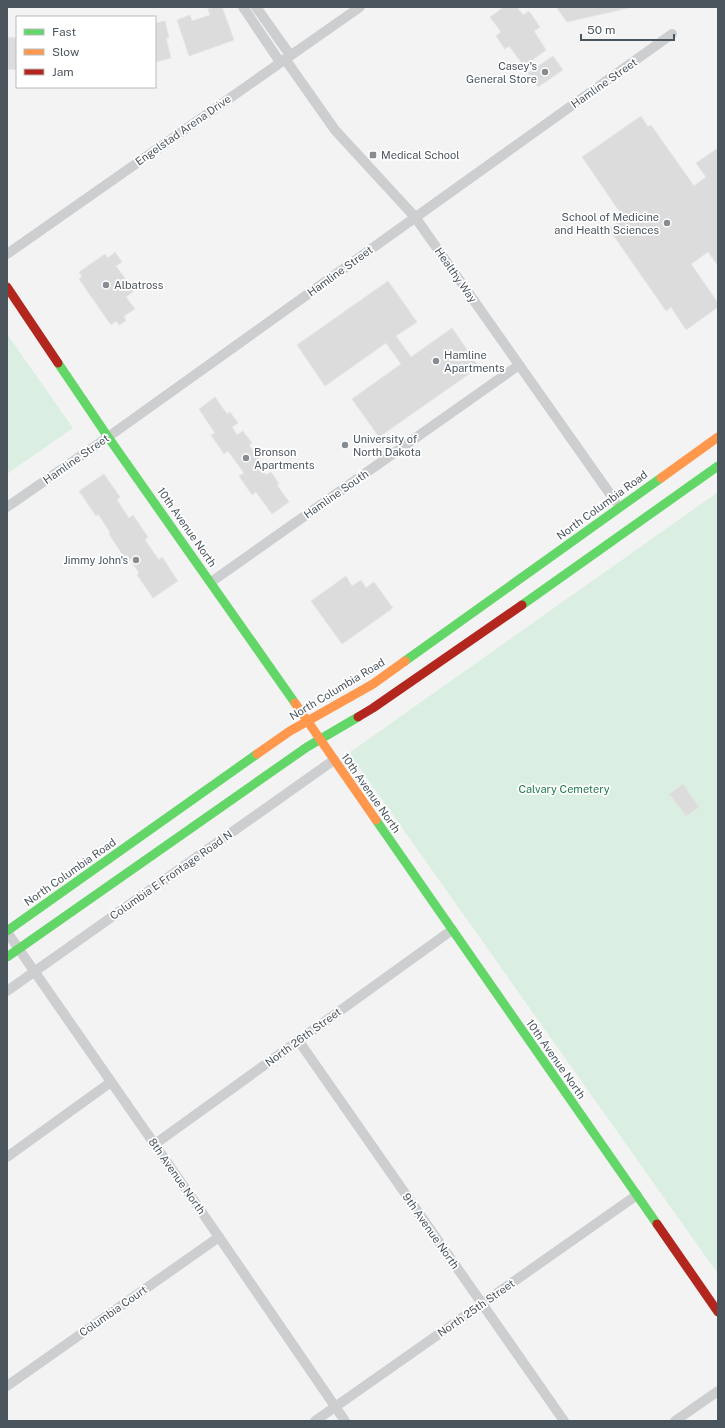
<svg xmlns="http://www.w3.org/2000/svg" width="725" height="1428" viewBox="0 0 725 1428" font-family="'Public Sans',sans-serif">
<rect width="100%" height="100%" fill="#f3f3f3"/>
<path fill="#daefe2" d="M7,334L73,428L7,474Z
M718,492V1274L349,753Z"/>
<path fill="#dcdcdd" stroke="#e4e5e5" d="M215,7H222L234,40L189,56L177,20L190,15L192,21L210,15L208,9Z
M504,7H517L523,15L529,11L540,27L534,31L546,50L524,66L509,46L505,49L496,36L501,32L490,17Z
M556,7H633L567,22Z
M165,21L169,38H166L171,58L155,62V23Z
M7,37L17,38V70L7,69Z
M553,56L563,70L538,87L528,73Z
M641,116L648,127L651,125L694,186L706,177L696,163L718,148V266L708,252L691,264L718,303V307L686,330L671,307L666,311L609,229L624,218L582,157Z
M115,252L122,262L116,266L134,291L126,297L135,309L124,316L126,321L119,325L116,321L111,325L79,279L82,276L79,272L105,254L108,258Z
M388,281L417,322L396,336L411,357L452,328L479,367L379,437L352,399L401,364L386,343L325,386L297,345Z
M215,397L227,414L230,412L238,423L232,427L237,435L243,431L252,443L249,445L261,462L258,464L266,475L271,472L279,484L277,485L289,502L272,514L256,492L252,495L239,476L244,473L228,451L224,454L211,435L215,433L199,409Z
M104,474L120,497L117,500L129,518L133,515L148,537L145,540L159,560L162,557L178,581L153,598L137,575L139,573L127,555L124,557L109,534L110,532L98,514L96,516L79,491Z
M346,576L352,586L361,580L366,588L374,582L393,608L342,644L311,601Z
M683,784L699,807L686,816L669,794Z"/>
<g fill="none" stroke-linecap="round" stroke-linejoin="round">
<path stroke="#cdced0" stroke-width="10" d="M243,7L280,62
M256,7L290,55
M285,59L335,130L415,217L615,501
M7,254L360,7
M7,507L108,437L672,34
M211,582L519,365
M7,932L219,1237L345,1421
M7,991L334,760
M298,1040L564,1421
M155,1144L452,930
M7,1157L111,1082
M7,1386L219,1237
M315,1421L637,1195
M675,1421L718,1391"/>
<path stroke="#63d668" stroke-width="9" d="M58,363L108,437L295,703
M522,605L718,466
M405,661L661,478
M376,820L657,1224
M7,931L257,754
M7,957L307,747L358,717"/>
<path stroke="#ff974d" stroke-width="9" d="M661,478L718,437
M295,703L376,820
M257,754L290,731L373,684L405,661"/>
<path stroke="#b3261e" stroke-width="9" d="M7,287L58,363
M358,717L373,708L522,605
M657,1224L718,1312"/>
</g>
<g fill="#868c92" stroke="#fff" stroke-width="1.5">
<circle cx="545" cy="72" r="4"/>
<rect x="369" y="151" width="8" height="8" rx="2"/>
<circle cx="667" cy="223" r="4"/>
<circle cx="106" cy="285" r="4"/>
<circle cx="436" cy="361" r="4"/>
<circle cx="345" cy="445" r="4"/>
<circle cx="246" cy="458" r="4"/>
<circle cx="136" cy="560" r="4"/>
</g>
<g text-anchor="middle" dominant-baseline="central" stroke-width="3.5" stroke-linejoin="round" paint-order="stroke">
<g font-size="11" fill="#4b555e" stroke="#fff" text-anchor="start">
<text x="537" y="66" text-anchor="end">Casey's<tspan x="537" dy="13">General Store</tspan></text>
<text x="381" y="155">Medical School</text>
<text x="659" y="217" text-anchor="end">School of Medicine<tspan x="659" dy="13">and Health Sciences</tspan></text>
<text x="114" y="285">Albatross</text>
<text x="444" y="355">Hamline<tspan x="444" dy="13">Apartments</tspan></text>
<text x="353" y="439">University of<tspan x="353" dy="13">North Dakota</tspan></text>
<text x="254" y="452">Bronson<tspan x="254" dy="13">Apartments</tspan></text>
<text x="128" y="560" text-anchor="end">Jimmy John's</text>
</g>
<g font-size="11" fill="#4b555e" stroke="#fff">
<text transform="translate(604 83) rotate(-35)">Hamline Street</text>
<text transform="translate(183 130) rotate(-35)">Engelstad Arena Drive</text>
<text transform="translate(340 271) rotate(-36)">Hamline Street</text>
<text transform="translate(456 275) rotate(55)">Healthy Way</text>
<text transform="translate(76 459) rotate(-35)">Hamline Street</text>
<text transform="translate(336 494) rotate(-35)">Hamline South</text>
<text transform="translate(602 505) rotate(-36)">North Columbia Road</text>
<text transform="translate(187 527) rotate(55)">10th Avenue North</text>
<text transform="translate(337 689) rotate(-31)">North Columbia Road</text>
<text transform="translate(371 793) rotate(55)">10th Avenue North</text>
<text transform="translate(70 872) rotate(-35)">North Columbia Road</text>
<text transform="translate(171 875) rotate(-35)">Columbia E Frontage Road N</text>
<text transform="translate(303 1037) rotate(-36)">North 26th Street</text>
<text transform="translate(556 1059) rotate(55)">10th Avenue North</text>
<text transform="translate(177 1176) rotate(55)">8th Avenue North</text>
<text transform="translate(431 1231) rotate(55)">9th Avenue North</text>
<text transform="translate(476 1308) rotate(-35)">North 25th Street</text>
<text transform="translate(113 1311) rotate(-35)">Columbia Court</text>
</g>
<g font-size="11" fill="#217a4d" stroke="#fff">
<text x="564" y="789">Calvary Cemetery</text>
</g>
</g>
<rect width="725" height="1428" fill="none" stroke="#4b555e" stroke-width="16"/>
<rect x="16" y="16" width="140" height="72" fill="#ffffff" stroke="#b7bbbf"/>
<rect x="24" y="29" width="20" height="6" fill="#63d668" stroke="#b7bbbf"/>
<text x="52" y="36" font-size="12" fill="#4b555e">Fast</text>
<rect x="24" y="49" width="20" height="6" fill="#ff974d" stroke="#b7bbbf"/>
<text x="52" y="56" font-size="12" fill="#4b555e">Slow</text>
<rect x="24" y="69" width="20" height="6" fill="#b3261e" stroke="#b7bbbf"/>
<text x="52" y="76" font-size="12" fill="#4b555e">Jam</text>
<path d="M581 34v6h93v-6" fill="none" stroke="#4b555e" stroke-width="2"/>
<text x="587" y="34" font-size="12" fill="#4b555e" stroke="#ffffff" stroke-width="3" paint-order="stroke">50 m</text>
</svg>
